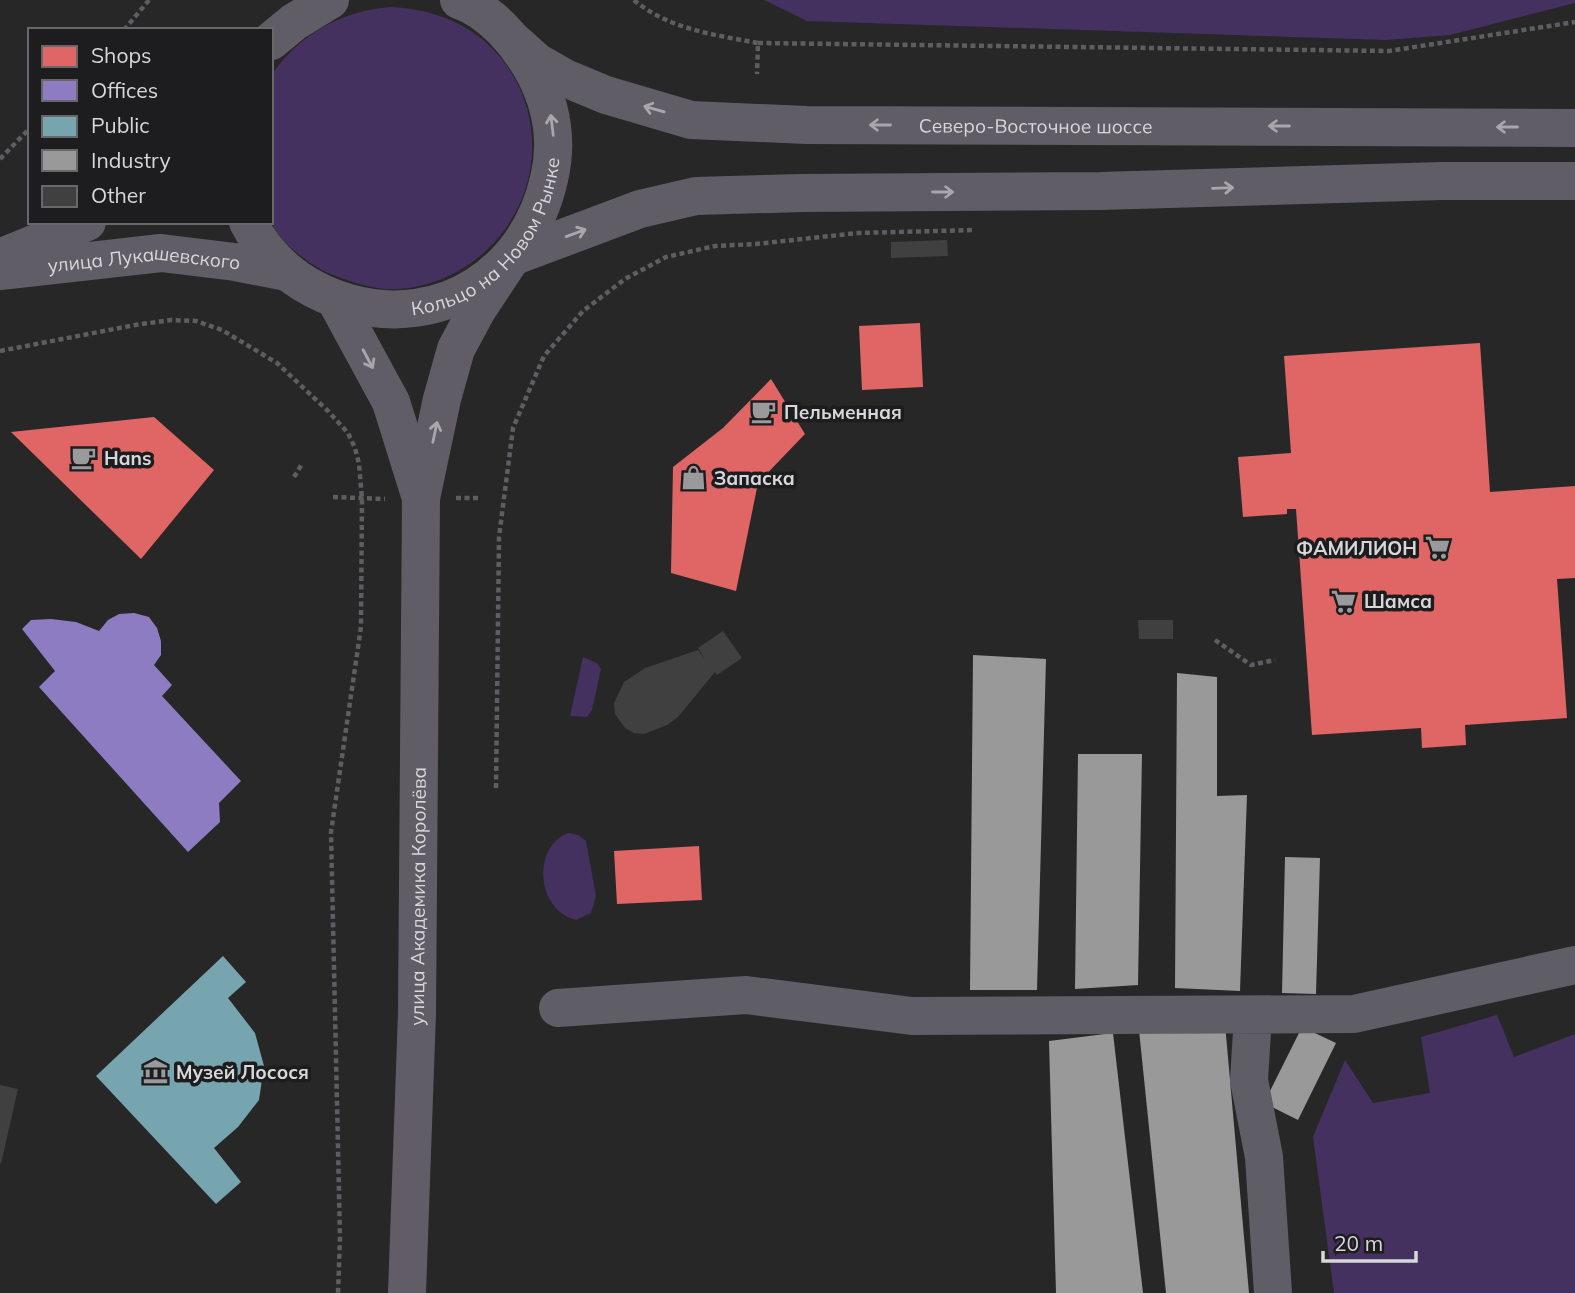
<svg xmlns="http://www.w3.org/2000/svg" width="1575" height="1293" viewBox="0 0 1575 1293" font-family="Mulish,sans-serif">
<rect width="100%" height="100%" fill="#272728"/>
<path fill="#443160" d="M764,0H1575V3L1450,35L1386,40L807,21Z
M390,7C440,9 484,29 511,72C567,163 506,279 400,289C378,291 354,283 333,275C314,268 276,241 271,220C268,207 271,190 271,177C271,144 271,110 271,76C298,35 341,11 390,7Z
M583,657L597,663L601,669L592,710L587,717L570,716Z
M568,833L578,835L586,841L596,896L591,913L576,920C537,911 531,848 568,833Z
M1497,1015L1514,1057L1575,1034V1293H1334L1313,1137L1345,1060L1373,1103L1430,1093L1421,1037Z"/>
<path fill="#e06666" d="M920,323L923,387L862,390L859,326Z
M1480,343L1490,492L1575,486V578L1557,579L1567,718L1465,725L1466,745L1422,748L1421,728L1312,735L1296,509H1287V514L1243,517L1238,457L1291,453L1284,356Z
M771,379L805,434L758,483L736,591L671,573L673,467L723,428Z
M154,417L214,470L141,559L11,432Z
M699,846L702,900L617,904L614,851Z"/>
<path fill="#8e7cc3" d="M134,613L149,617L157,628L161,641V655L154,665L172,685L162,696L241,781L219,803L220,822L188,852L39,687L55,671L22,629L31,620L51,619L76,622L99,631L108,620L119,614Z"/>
<path fill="#76a5af" d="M223,956L246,982L228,998L255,1033L264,1066L259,1100L238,1127L214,1148L241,1182L216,1204L96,1076Z"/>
<path fill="#999" d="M973,655L1046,659L1037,990H970Z
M1177,673L1217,677V796L1247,795L1240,991L1175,988Z
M1078,754H1142L1138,985L1075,989Z
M1285,857L1320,858L1316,994L1282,993Z
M1225,1024L1249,1293H1166L1139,1030Z
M1302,1027L1336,1043L1298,1120L1264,1103Z
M1113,1033L1143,1293H1056L1049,1041Z"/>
<path fill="#404041" d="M947,240L948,256L891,258V242Z
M1138,620H1173V639H1139Z
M723,631L742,658L717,675L715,672L678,717L667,725L644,734L634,733L625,728L615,714L614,703L624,682L645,668L698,650L705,659L698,648Z
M0,1085L18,1089L1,1164L0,1163Z"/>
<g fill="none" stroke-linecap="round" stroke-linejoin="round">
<path stroke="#5e5d61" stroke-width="4.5" stroke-dasharray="5 3.5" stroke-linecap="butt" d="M634,0C668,29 715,35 758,43L757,74
M124,30L149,0
M758,43L1389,51L1575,22
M0,159L30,128
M0,351L135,325L171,320L196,321L222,330L277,363L328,411L348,433L355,448L359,464L362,499L361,627L331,832L340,1238L338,1293
M294,477L302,464
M333,497L385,499
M456,498H478
M1215,640L1251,665L1275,660
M496,788L499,537L513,428L544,356L583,311L625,279L666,257L715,246L756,244L858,233L975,230"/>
<path stroke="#5f5d65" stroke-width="38" d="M558,1008L746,995L912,1016L1354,1014L1575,965
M1253,1015L1249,1080L1264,1157L1273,1293"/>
<g stroke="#605d66" stroke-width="38">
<path d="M271,41L294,22L330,0"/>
<path id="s1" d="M517,44L537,62L565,78L606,95L691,120L806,125L1575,128"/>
<path id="s2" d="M248,222C269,263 304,290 349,303C442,329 528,273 549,179C558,142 552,106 534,72C518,43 491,11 459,0"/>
<path d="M2,257L87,222"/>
<path d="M512,257L640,209L696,196L802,193L1100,191L1442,181H1575"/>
<path id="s3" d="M0,271L161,253L235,262L287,272"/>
<path d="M335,299L391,402L420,495"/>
<path id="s4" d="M407,1293L417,1013L421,498L442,399L456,349L477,310L512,257"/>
</g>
</g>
<defs><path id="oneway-shaft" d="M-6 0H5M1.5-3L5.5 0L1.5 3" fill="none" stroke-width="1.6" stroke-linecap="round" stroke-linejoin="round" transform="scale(1.75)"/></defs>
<g stroke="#a8a7ac">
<use href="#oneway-shaft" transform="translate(654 109) rotate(-164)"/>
<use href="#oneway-shaft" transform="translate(552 125) rotate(-97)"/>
<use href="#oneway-shaft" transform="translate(880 125) rotate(-180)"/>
<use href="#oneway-shaft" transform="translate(1279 126) rotate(-180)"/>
<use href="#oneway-shaft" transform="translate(1507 127) rotate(-180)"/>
<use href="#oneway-shaft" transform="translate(1223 188) rotate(-2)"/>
<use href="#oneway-shaft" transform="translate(943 192)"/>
<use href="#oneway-shaft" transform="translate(576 233) rotate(-20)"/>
<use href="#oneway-shaft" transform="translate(368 359) rotate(62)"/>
<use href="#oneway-shaft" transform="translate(435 432) rotate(-78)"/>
</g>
<defs>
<symbol id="cafe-bare" viewBox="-9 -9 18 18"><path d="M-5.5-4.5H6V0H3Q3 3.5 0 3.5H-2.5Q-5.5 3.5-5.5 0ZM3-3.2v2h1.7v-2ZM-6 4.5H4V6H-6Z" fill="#9a9a9c" stroke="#1d1d1f" stroke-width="2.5" paint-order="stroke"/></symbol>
<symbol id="shop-bare" viewBox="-9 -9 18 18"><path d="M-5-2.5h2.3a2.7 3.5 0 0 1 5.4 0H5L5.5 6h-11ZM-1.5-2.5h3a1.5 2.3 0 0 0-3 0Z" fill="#9a9a9c" stroke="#1d1d1f" stroke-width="2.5" paint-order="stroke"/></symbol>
<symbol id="supermarket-bare" viewBox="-9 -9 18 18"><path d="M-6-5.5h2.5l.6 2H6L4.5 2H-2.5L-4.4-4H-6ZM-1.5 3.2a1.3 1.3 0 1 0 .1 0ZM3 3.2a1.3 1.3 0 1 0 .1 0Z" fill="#9a9a9c" stroke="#1d1d1f" stroke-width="2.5" paint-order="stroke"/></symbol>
<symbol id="museum-bare" viewBox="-9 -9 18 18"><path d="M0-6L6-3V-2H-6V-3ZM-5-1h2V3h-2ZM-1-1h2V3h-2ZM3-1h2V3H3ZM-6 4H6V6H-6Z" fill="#9a9a9c" stroke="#1d1d1f" stroke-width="2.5" paint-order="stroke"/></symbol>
</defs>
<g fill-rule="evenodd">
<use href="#cafe-bare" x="746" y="394" width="35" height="35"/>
<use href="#cafe-bare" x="66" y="440" width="35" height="35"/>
<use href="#shop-bare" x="676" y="460" width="35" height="35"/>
<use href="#supermarket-bare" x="1420" y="530" width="35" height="35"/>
<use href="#supermarket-bare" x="1326" y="584" width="35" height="35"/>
<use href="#museum-bare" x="138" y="1054" width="35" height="35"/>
</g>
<g text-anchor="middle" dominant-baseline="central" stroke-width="7" stroke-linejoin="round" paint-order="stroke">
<g font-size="19" fill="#d8d8da" stroke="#1d1d1f">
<text stroke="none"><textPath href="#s1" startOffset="537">Северо-Восточное шоссе</textPath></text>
<text stroke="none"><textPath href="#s2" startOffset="308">Кольцо на Новом Рынке</textPath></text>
<text stroke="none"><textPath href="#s3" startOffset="145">улица Лукашевского</textPath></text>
<text stroke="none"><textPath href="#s4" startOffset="397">улица Академика Королёва</textPath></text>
</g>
<g font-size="19" font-weight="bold" fill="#d8d8da" stroke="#1d1d1f" text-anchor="start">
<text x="784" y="412">Пельменная</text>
<text x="104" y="458">Hans</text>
<text x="714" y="478">Запаска</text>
<text x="1417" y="548" text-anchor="end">ФАМИЛИОН</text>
<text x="1364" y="601">Шамса</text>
<text x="176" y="1072">Музей Лосося</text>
</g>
</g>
<rect x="28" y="28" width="245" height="196" fill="#1d1d1f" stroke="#68686a" stroke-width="2"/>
<rect x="42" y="46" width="35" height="21" fill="#e06666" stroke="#68686a" stroke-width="2"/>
<text x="91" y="63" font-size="21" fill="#d8d8da">Shops</text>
<rect x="42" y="80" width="35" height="21" fill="#8e7cc3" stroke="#68686a" stroke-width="2"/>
<text x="91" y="98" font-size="21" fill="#d8d8da">Offices</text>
<rect x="42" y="116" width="35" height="21" fill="#76a5af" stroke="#68686a" stroke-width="2"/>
<text x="91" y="133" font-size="21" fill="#d8d8da">Public</text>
<rect x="42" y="150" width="35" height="21" fill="#999999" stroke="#68686a" stroke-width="2"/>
<text x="91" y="168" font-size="21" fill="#d8d8da">Industry</text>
<rect x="42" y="186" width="35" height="21" fill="#404041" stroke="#68686a" stroke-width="2"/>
<text x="91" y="203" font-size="21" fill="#d8d8da">Other</text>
<path d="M1323 1251v10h93v-10" fill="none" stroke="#d8d8da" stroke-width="3.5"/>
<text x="1334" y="1251" font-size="21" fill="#d8d8da" stroke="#1d1d1f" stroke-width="5" paint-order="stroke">20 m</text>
</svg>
